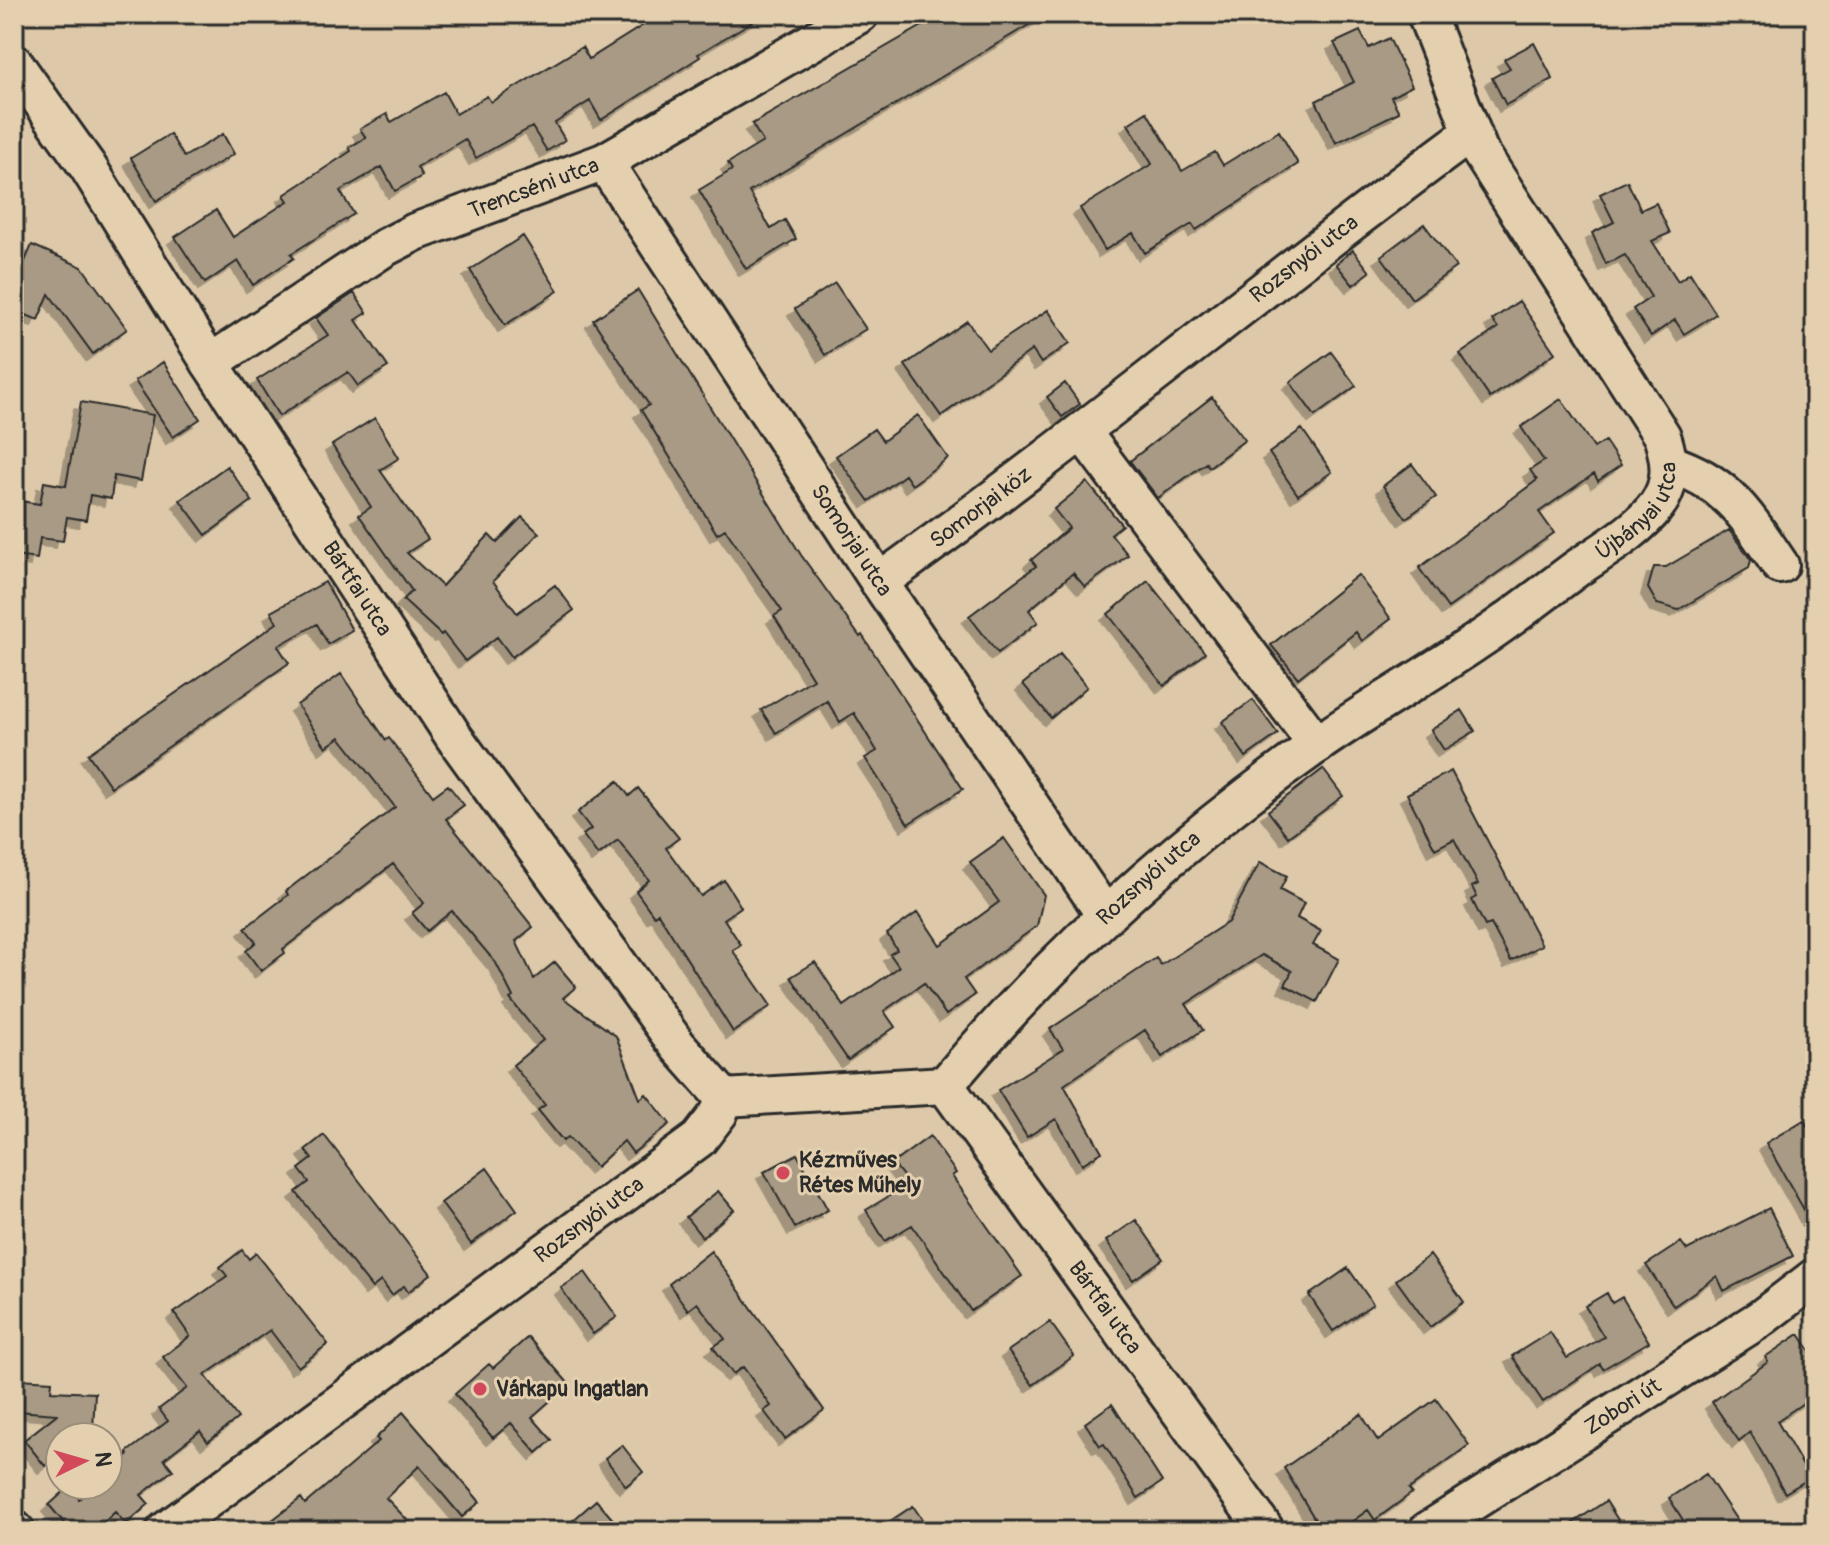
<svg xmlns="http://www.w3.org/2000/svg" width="1829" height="1545" viewBox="0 0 1829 1545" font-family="Pangolin,sans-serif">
<defs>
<filter id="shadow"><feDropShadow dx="-7" dy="7" stdDeviation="0" flood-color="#0004"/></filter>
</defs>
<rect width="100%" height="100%" fill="#ddc9a9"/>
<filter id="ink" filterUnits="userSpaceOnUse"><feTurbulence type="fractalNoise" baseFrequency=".0125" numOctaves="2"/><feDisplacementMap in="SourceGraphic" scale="16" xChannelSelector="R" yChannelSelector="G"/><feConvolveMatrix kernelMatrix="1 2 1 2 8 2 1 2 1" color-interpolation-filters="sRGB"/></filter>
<g filter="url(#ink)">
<path fill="#a89a84" stroke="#2b2b2b" stroke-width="2" filter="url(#shadow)" d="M661,14H765L698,54L700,57L601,120L590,101L555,123L565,140L547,151L532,127L476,158L465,139L417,167L422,176L395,191L382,167L340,191L354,214L291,254L294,258L253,285L238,261L205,283L175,237L216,210L233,237L288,201L284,195L351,151L349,147L366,138L360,129L387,114L391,122L444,92L456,114L487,96L491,102L582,47L589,59Z
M943,14H1047L749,192L771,229L785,220L796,239L746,269L699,190L732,170L728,163L763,142L752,124Z
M1360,31L1369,48L1389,38L1412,86L1391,97L1399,112L1336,143L1316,101L1354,82L1334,43Z
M1534,43L1553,79L1506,105L1492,78L1510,68L1504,59Z
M1147,112L1182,171L1215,152L1223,165L1279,131L1298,164L1196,230L1192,224L1145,253L1133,233L1105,250L1080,208L1152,164L1128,124Z
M170,134L184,157L223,134L234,154L156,201L131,158Z
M1627,181L1641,210L1656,203L1670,233L1652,241L1678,281L1690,273L1716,314L1684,334L1675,320L1651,336L1633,309L1651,297L1625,255L1606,264L1592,233L1614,222L1600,194Z
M1424,224L1456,267L1412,299L1381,256Z
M523,236L558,291L505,325L470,270Z
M32,245L82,267L127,329L93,354L49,294L38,320L14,310V286Z
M1353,250L1370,272L1353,285L1336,264Z
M835,283L866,329L825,355L795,309Z
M638,290L801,555L860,637L862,635L963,789L908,824L865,758L877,751L854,713L840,722L827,701L776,733L761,710L813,679L774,616L782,611L725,529L717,534L641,410L649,405L593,320Z
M354,293L367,313L356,320L388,367L358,386L348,372L279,416L257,380L328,335L316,318Z
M1519,301L1555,353L1490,398L1460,354L1498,328L1492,320Z
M1048,310L1070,343L1041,363L1032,350L941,416L905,365L967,321L988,350Z
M1331,352L1356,386L1315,416L1290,382Z
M163,362L200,419L173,437L135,381Z
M1065,383L1080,404L1062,417L1047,397Z
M1212,397L1245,440L1209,467L1206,463L1158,498L1130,461Z
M1561,399L1594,448L1605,441L1621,465L1598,481L1594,474L1539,512L1554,533L1448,608L1419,568L1537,480L1530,470L1544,461L1521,427Z
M81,402L153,415L141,481L114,476L111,499L90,495L86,520L67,517L63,541L40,538L37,559L14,556L20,501L40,504L44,482L66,486Z
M918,415L948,458L912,485L905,475L869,501L836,456L874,429L883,441Z
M375,418L399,458L380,470L428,539L407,553L442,586L489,535L497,543L522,517L539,533L493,581L517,613L555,585L574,610L512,657L497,637L465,661L443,633L441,635L403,600L412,591L359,515L371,507L332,445Z
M1302,429L1332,472L1298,495L1269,453Z
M1412,464L1436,497L1406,518L1383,486Z
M227,466L252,501L206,535L180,500Z
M1087,482L1122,525L1111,534L1128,555L1085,587L1073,573L1029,610L1038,622L998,653L969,616L1036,566L1031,560L1069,528L1054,509Z
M1729,530L1751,560L1749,568L1678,610L1657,604L1648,588L1654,567H1666Z
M1358,575L1391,619L1362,641L1356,632L1298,678L1271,645Z
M1148,581L1205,653L1164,686L1108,614Z
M325,582L352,630L328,644L317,624L278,646L289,663L111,787L88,754L277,623L271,612Z
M1060,654L1087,687L1051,718L1023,684Z
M341,674L386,740L389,738L433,796L448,785L464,805L446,819L533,927L516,941L534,979L555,962L576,987L563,998L616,1036L640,1099L646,1094L670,1124L633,1153L624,1141L596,1167L568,1137L563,1141L538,1110L545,1105L513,1065L543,1040L510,999L513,997L496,963L452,911L427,931L412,913L424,903L393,864L283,949L285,953L261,971L246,951L256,942L245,928L288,895L286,891L395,807L340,737L326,747L297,705Z
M1253,700L1278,734L1246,757L1222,722Z
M1462,710L1475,731L1444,750L1431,730Z
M1323,769L1343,796L1288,837L1268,811Z
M1451,771L1542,945L1511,961L1491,924L1485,926L1472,900L1477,897L1472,887L1478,884L1454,839L1435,849L1407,794Z
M618,781L629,796L638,788L679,838L666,848L701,896L724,880L741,907L724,919L741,945L733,951L771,1006L733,1032L658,913L654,916L636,891L649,880L618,840L598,855L583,835L591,829L578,812Z
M1004,838L1044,895L1037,926L964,979L975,995L946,1015L924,983L884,1011L895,1027L848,1060L791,977L815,962L844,1006L899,967L890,954L897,950L887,934L918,912L940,945L999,902L970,862Z
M1260,862L1287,876L1280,890L1304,903L1297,918L1321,931L1313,945L1339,959L1317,1002L1285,985L1292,971L1262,955L1186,1004L1203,1030L1162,1057L1145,1030L1064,1085L1102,1152L1082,1164L1056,1119L1027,1137L998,1090L1063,1049L1050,1029L1156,958L1161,965L1228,922Z
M1804,1120L1815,1139V1229L1766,1143Z
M324,1135L431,1274L408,1292L404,1286L392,1295L381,1281L372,1288L296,1192L309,1182L299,1169L312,1159L305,1150Z
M930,1136L956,1173L952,1176L1022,1276L971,1311L912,1225L885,1241L866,1210L909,1184L893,1163Z
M797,1154L828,1210L795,1228L764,1172Z
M487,1168L517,1210L471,1244L441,1203Z
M718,1191L734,1210L702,1237L686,1217Z
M1769,1208L1793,1256L1724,1291L1717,1276L1674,1306L1646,1265L1681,1242L1687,1250Z
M1136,1220L1163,1259L1133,1280L1106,1241Z
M242,1250L249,1259L256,1253L328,1344L298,1367L270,1330L205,1375L238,1418L208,1442L200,1431L164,1459L173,1470L141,1495L149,1504L126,1524L115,1512L95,1531H71L49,1505L69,1487L79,1499L94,1485H108V1473L128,1455L127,1452L168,1421L159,1409L187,1388L163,1357L190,1336L174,1313L227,1276L220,1267Z
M711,1251L824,1410L785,1439L764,1411L771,1406L743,1367L733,1374L713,1347L725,1339L697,1303L688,1310L669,1284Z
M1430,1255L1464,1302L1430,1327L1396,1280Z
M1348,1268L1373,1304L1333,1331L1309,1295Z
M585,1272L617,1317L593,1334L561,1288Z
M1607,1293L1612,1303L1622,1297L1649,1342L1603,1369L1600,1364L1543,1402L1512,1356L1550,1332L1567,1358L1604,1337L1585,1306Z
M1050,1322L1074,1356L1033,1385L1008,1351Z
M1799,1334L1815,1358V1395L1777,1421L1810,1478L1785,1493L1750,1432L1739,1441L1712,1402L1768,1362L1765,1357Z
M528,1337L569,1384L532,1417L552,1440L537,1453L511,1423L493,1438L455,1394L489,1364L493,1368Z
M19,1379L52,1381L51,1391L95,1393L93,1429L73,1428V1437H60V1454L45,1466L24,1440L57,1414L17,1411Z
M1436,1399L1469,1445L1409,1489L1412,1493L1375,1520L1368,1510L1339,1531H1322L1284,1468L1361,1414L1378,1441Z
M1112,1404L1162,1482L1138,1498L1104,1444L1100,1446L1085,1423Z
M403,1412L480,1502L462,1517L419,1466L386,1498L418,1531H258L301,1498L305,1504L379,1441L376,1438Z
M622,1445L643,1472L626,1486L605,1458Z
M1706,1474L1744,1531H1690L1669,1498Z
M596,1500L623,1531H561Z
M1606,1501L1625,1531H1561Z
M913,1506L930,1531H875Z"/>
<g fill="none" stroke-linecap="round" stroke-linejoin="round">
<defs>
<g id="minor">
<path id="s1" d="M14,63L88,167L210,363L454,737L678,1046L724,1098"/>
<path id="s2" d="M604,162L879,582L1105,915"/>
<path id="s3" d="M210,363L384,248L415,232L604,162L860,14"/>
<path d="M1083,433L1317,745"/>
<path d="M1671,464C1729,483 1748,518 1780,565"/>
<path id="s4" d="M879,582C1081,438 1271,279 1471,133"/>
<path id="s5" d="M945,1085L1266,1531"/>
<path id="s6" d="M724,1098L945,1085C1053,956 1178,843 1315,746C1366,710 1421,679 1473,644C1509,621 1542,594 1576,569C1602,551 1638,531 1657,505C1673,483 1670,460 1662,436L1479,150L1426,14"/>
<path d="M14,1529L16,1531"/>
<path id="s7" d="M165,1531L699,1139L719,1113L724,1098"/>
<path id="s8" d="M1427,1531L1760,1319L1815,1277"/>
</g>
</defs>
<use href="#minor" stroke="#2b2b2b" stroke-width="42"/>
<use href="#minor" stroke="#e4d0ae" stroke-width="36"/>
</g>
</g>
<g fill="#d1495b" stroke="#e4d0ae" stroke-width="3">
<circle cx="783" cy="1173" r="8"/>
<circle cx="480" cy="1389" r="8"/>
</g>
<g text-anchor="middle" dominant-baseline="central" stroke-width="6" stroke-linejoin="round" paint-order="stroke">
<g font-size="22" fill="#2b2b2b" stroke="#e4d0ae">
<text stroke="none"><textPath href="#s3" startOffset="370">Trencséni utca</textPath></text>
<text stroke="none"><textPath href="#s4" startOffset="534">Rozsnyói utca</textPath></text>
<text stroke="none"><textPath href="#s4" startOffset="126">Somorjai köz</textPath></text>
<text stroke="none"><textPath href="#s6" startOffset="1128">Újbányai utca</textPath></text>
<text stroke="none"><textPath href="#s2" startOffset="452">Somorjai utca</textPath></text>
<text stroke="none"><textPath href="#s1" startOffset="628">Bártfai utca</textPath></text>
<text stroke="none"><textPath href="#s6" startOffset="512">Rozsnyói utca</textPath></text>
<text stroke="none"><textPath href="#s7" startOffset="526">Rozsnyói utca</textPath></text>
<text stroke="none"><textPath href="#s5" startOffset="274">Bártfai utca</textPath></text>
<text stroke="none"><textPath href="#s8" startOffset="232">Zobori út</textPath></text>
</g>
<g font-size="22" font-weight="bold" fill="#2b2b2b" stroke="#e4d0ae" text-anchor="start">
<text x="799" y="1160">Kézműves<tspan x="799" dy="25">Rétes Műhely</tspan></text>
<text x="496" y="1389">Várkapu Ingatlan</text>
</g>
</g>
<rect width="1829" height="1545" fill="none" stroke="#e4d0ae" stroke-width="48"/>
<rect x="24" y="24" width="1781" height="1497" fill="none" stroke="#2b2b2b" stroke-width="3" filter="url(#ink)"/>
<g transform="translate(84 1461) rotate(85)"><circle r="38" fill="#e4d0ae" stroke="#9a8e7a" stroke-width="2"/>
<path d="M0-6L14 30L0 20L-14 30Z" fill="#d1495b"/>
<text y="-12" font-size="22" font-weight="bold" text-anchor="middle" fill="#2b2b2b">N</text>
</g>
</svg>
